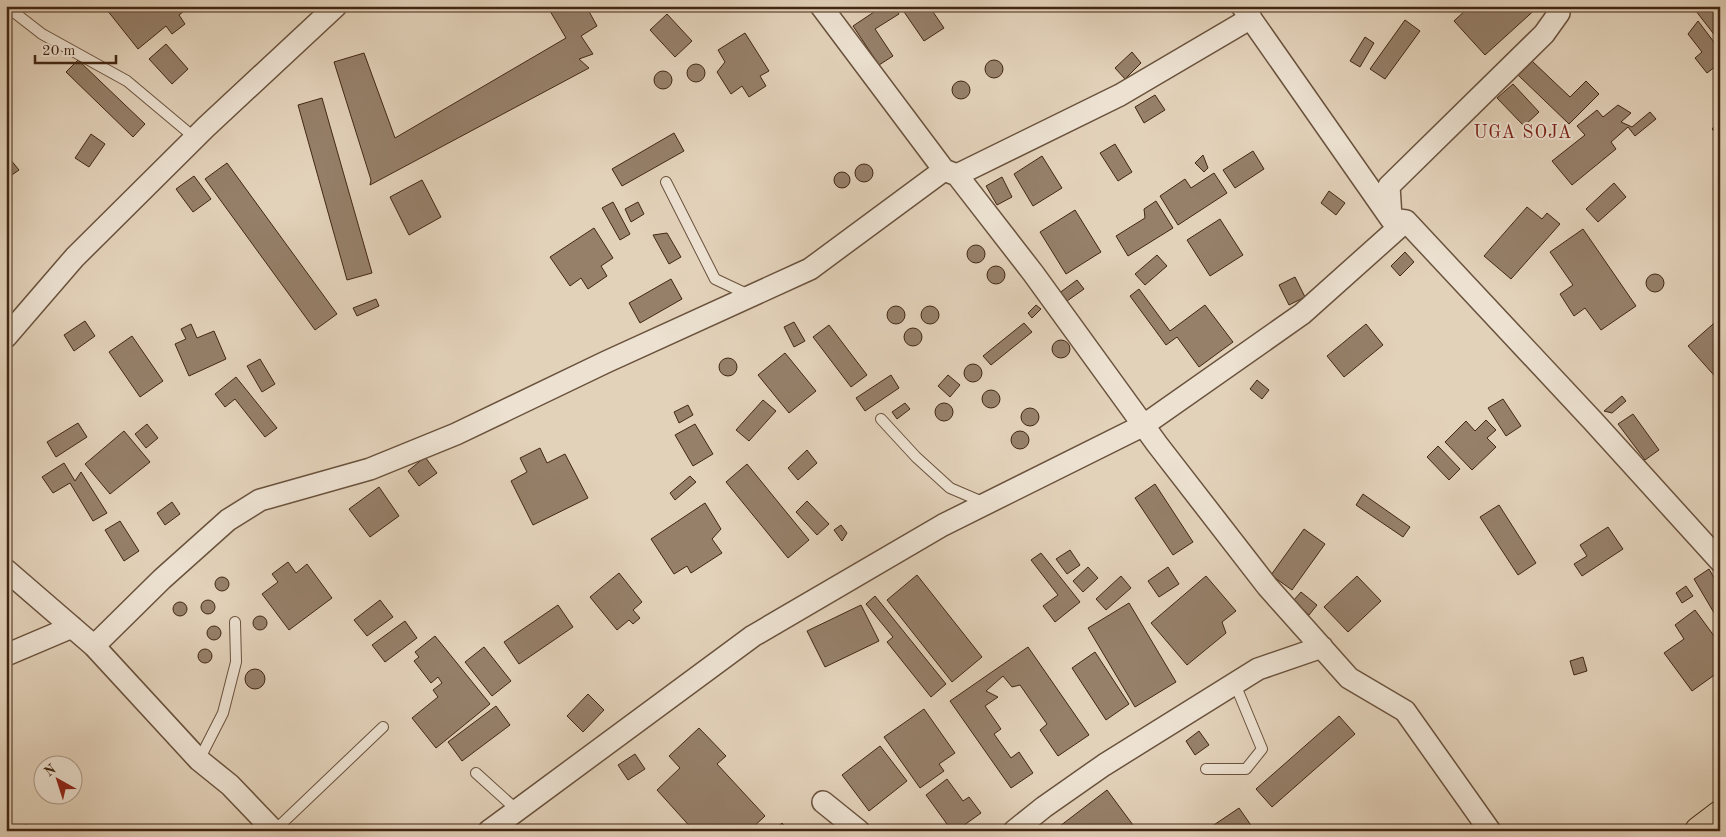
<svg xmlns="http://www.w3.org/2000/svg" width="1726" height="837" viewBox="0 0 1726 837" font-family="'Old Standard TT',serif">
<rect width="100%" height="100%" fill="#e3d2ba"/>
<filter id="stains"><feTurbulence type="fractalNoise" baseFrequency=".004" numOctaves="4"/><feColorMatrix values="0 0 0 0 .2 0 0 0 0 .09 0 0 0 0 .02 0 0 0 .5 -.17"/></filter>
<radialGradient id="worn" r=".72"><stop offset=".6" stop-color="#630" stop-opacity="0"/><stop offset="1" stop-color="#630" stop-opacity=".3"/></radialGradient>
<path fill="#96806a" stroke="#422713" d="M111,6H191L179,15L185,24L172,34L166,26L138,49L107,10Z
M547,6H586L597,26L581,36L593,54L579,59L589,68L370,185L371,180L334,62L364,53L395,138L566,38Z
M883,6H894L899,14L875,29L893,56L879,65L853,26Z
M900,6H929L944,28L924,41Z
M1470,6H1539L1485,55L1454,21Z
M1692,6H1720V42Z
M667,14L692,41L675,57L650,30Z
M1405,20L1420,31L1385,79L1370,69Z
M1698,21L1720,50V63L1707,73L1695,58L1702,52L1688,34Z
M745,33L769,71L760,76L766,86L749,97L742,86L731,94L717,72L725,62L718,50Z
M1365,37L1374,43L1360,67L1350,61Z
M166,44L188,69L172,84L149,59Z
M1132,52L1141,63L1125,79L1115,68Z
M78,60L145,124L133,137L66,72Z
M985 69a9 9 0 1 1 18 0a9 9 0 1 1-18 0Z
M1532,61L1570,97L1586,81L1599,94L1569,124L1518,75Z
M687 73a9 9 0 1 1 18 0a9 9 0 1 1-18 0Z
M654 80a9 9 0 1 1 18 0a9 9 0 1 1-18 0Z
M952 90a9 9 0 1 1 18 0a9 9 0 1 1-18 0Z
M1513,84L1539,112L1524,126L1497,98Z
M1155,95L1165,110L1144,123L1135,107Z
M322,98L372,273L347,280L298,105Z
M1618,105L1631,113L1621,122L1632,127L1650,112L1656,119L1635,136L1628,127L1611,142L1616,149L1572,185L1552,161L1585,135L1577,126L1597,110L1603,117Z
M1720,121V136L1712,129Z
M674,133L684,151L622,186L612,169Z
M91,134L105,144L89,167L75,158Z
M1115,144L1132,172L1118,181L1100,153Z
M1253,151L1264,169L1235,188L1223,170Z
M6,154L19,170L6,179Z
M1203,155L1208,168L1204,172L1195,163Z
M1042,156L1062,188L1033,206L1014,174Z
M227,163L337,314L315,330L205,179Z
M855 173a9 9 0 1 1 18 0a9 9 0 1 1-18 0Z
M834 180a8 8 0 1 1 16 0a8 8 0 1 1-16 0Z
M1214,173L1227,193L1178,225L1160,196L1185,179L1191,188Z
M194,176L211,199L193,212L176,189Z
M1002,177L1012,197L997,205L986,186Z
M422,180L441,217L409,235L390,197Z
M1614,183L1626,197L1598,222L1586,209Z
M1329,191L1345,203L1336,215L1321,203Z
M1156,201L1173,228L1128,256L1116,236L1145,218L1144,209Z
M613,202L630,234L620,240L602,208Z
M638,202L644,214L631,222L625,209Z
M1527,207L1542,219L1547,213L1560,224L1511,279L1484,256Z
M1075,210L1101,252L1066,274L1040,232Z
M1220,219L1243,255L1210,276L1187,240Z
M594,228L613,258L601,266L607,276L588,289L581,278L570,286L550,257Z
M1583,229L1636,306L1601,330L1585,308L1574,316L1560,294L1573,285L1550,252Z
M667,233L681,257L669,264L653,235Z
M967 254a9 9 0 1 1 18 0a9 9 0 1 1-18 0Z
M1405,252L1414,262L1400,276L1391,266Z
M1157,255L1167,266L1145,285L1135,274Z
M987 275a9 9 0 1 1 18 0a9 9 0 1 1-18 0Z
M1646 283a9 9 0 1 1 18 0a9 9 0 1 1-18 0Z
M1295,277L1305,297L1289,305L1279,285Z
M671,279L682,299L640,323L629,303Z
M1077,280L1084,289L1067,301L1058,294Z
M1139,289L1170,331L1205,305L1233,342L1199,367L1177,337L1166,345L1130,296Z
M376,299L379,306L357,316L353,308Z
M1036,305L1041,309L1032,318L1028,313Z
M921 315a9 9 0 1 1 18 0a9 9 0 1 1-18 0Z
M887 315a9 9 0 1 1 18 0a9 9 0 1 1-18 0Z
M1720,318V382L1688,346Z
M85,321L95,336L74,351L64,335Z
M794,322L805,341L794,347L784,327Z
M1024,323L1032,332L991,365L983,356Z
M191,324L197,338L214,331L226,359L189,376L175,344L186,339L181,329Z
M1366,324L1383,345L1344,377L1327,356Z
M829,325L867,375L851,387L813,337Z
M904 337a9 9 0 1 1 18 0a9 9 0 1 1-18 0Z
M132,336L163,381L140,397L109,352Z
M1052 349a9 9 0 1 1 18 0a9 9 0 1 1-18 0Z
M785,353L816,391L789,413L758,375Z
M719 367a9 9 0 1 1 18 0a9 9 0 1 1-18 0Z
M260,359L275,384L262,392L247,366Z
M964 373a9 9 0 1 1 18 0a9 9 0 1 1-18 0Z
M891,375L899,388L865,411L856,398Z
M948,375L960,385L950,397L938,386Z
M236,377L277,428L265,437L235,399L225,407L215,394Z
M1257,380L1269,390L1262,399L1250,389Z
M982 399a9 9 0 1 1 18 0a9 9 0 1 1-18 0Z
M1622,396L1626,401L1612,413L1604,411Z
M1503,399L1521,426L1506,436L1488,408Z
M763,400L776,411L749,441L736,430Z
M905,403L910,409L897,419L892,412Z
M935 412a9 9 0 1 1 18 0a9 9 0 1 1-18 0Z
M688,405L693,415L679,423L674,412Z
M1021 417a9 9 0 1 1 18 0a9 9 0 1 1-18 0Z
M1633,414L1659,450L1645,460L1618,424Z
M1486,420L1496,430L1487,438L1496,447L1472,470L1445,442L1466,421L1475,431Z
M78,423L87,437L56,457L47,442Z
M147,424L158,438L146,448L135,434Z
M695,424L713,454L693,466L675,435Z
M124,431L150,462L110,494L85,464Z
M1011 440a9 9 0 1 1 18 0a9 9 0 1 1-18 0Z
M1438,446L1460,469L1449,480L1427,457Z
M540,448L547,463L565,454L588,498L533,525L511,481L527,472L520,458Z
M807,450L817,463L798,480L788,468Z
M425,457L437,473L419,486L408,471Z
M64,463L75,481L81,472L107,513L93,521L70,483L53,493L42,477Z
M747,464L809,540L788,558L726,482Z
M690,476L696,482L675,500L670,493Z
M1155,484L1193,542L1173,555L1135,498Z
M379,487L399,516L370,537L349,509Z
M1363,494L1410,527L1403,537L1356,505Z
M807,501L829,524L817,535L796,512Z
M172,502L180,514L165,525L157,513Z
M705,503L721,529L712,539L722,553L691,573L687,566L674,574L651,539Z
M1499,505L1536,563L1518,575L1480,517Z
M120,521L139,551L124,561L105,530Z
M841,525L847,533L842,541L834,530Z
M1608,527L1623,549L1582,576L1574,564L1587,556L1580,545Z
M1304,529L1325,544L1292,590L1271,575Z
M1070,550L1080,565L1067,574L1056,559Z
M1041,553L1080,602L1055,622L1043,606L1058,595L1031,560Z
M288,562L296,573L307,564L332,598L289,630L262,594L278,582L272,574Z
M1088,567L1098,578L1083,592L1073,581Z
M1168,567L1179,584L1159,597L1148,581Z
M1709,569L1720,588V623L1694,579Z
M619,573L642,602L633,610L640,618L633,624L629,620L617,630L590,597Z
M917,575L982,657L952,682L887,600Z
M1121,576L1131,588L1106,610L1096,599Z
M1206,576L1236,611L1222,622L1226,633L1187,665L1151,623Z
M1357,576L1381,601L1348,632L1324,607Z
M215 584a7 7 0 1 1 14 0a7 7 0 1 1-14 0Z
M1686,586L1693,596L1682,603L1676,593Z
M1301,592L1317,605L1309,615L1293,601Z
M875,596L946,684L931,697L887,642L893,637L866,604Z
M380,600L393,617L367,636L354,620Z
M201 607a7 7 0 1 1 14 0a7 7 0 1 1-14 0Z
M173 609a7 7 0 1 1 14 0a7 7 0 1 1-14 0Z
M1129,603L1176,682L1135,707L1088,628Z
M558,605L573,627L519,664L504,642Z
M861,605L879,641L825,667L807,631Z
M1695,610L1720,644V671L1692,691L1664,653L1684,639L1675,625Z
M253 623a7 7 0 1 1 14 0a7 7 0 1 1-14 0Z
M405,621L417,638L385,662L372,645Z
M207 633a7 7 0 1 1 14 0a7 7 0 1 1-14 0Z
M435,636L490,704L436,748L412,718L438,697L433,690L442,683L438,677L431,683L414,661L419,657L415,652Z
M484,647L511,681L492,696L465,662Z
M1028,647L1089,735L1058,756L1040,730L1047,724L1020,685L1012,687L1003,676L986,691L998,697L985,706L1001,729L994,734L1011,758L1019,752L1033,773L1011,788L950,701Z
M198 656a7 7 0 1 1 14 0a7 7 0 1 1-14 0Z
M1095,652L1129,704L1106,720L1072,668Z
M1583,657L1587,671L1574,675L1570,661Z
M245 679a10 10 0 1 1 20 0a10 10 0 1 1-20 0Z
M588,694L604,710L583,732L567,716Z
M496,706L510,725L462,761L448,742Z
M924,709L955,753L939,764L944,771L920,788L884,737Z
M1339,716L1355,734L1272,807L1256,789Z
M699,728L726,756L717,764L765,816L749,831H694L657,790L680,768L669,756Z
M1199,731L1209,745L1195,755L1186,741Z
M880,746L907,781L869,811L842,775Z
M635,754L645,769L628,780L618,765Z
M947,779L963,801L969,797L981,813L956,831H952L926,795Z
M1107,790L1136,829L1133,831H1063L1060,826Z
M1239,808L1255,831H1205Z
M782,823L789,831H773Z
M26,825L30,826L33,831H19L22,826Z"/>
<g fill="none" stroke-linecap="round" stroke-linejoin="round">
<defs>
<path id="service" d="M6,6L42,34L127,81L195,138
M666,182L715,279L749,295
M881,419L916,457L950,488L985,503
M199,760L223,713L236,662L235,622
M1206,769H1246L1262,749L1235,684
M476,773L518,811
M274,831L383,727"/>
<path id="minor" d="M821,6L944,170L957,175L1033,273L1157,444L1267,586L1349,678L1405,711L1490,831
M1242,6L1391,219L1406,221L1593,421L1720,561
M957,175L1120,95L1251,18
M1391,218L1389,186L1544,34L1559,13
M6,337L75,257L206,127L336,6
M6,570L94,646L199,760L230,785L274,831
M94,646L162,579L228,520L260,500L370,469L456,434L606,362L810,269L944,170
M6,655L72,627
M823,802L859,831
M489,831L753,636L943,525L1144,425L1302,314L1406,221
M1014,831L1044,807L1104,765L1258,669L1322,647"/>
<path id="primary" d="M1699,831L1720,815"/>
</defs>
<use href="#service" stroke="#6a523d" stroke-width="12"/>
<use href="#minor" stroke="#6a523d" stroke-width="24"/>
<use href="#primary" stroke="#422713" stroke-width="30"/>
<use href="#service" stroke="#ede2d2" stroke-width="10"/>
<use href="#minor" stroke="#ede2d2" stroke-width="21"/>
<use href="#primary" stroke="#e3d2ba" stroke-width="28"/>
</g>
<g text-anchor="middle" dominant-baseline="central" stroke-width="4" stroke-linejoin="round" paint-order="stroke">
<g font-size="18" letter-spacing="1" fill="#7a1f14" stroke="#ede2d2">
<text x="1523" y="133">UGA SOJA</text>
</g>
</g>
<rect width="1726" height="837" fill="none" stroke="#e3d2ba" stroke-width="25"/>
<rect x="8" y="8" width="1711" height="822" fill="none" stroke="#422713" stroke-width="2.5"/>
<rect x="12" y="12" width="1701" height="812" fill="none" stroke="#422713"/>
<g transform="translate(58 780) rotate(321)"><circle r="24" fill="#ede2d2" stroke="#a99786"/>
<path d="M0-4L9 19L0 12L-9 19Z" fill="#8f2418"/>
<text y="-8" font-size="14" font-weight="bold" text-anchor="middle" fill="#422713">N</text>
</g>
<path d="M35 55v8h81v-8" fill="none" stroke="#422713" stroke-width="2.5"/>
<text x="42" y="55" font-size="15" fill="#422713" stroke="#ede2d2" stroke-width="4" paint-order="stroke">20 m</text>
<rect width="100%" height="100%" filter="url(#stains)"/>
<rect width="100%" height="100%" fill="url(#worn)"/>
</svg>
